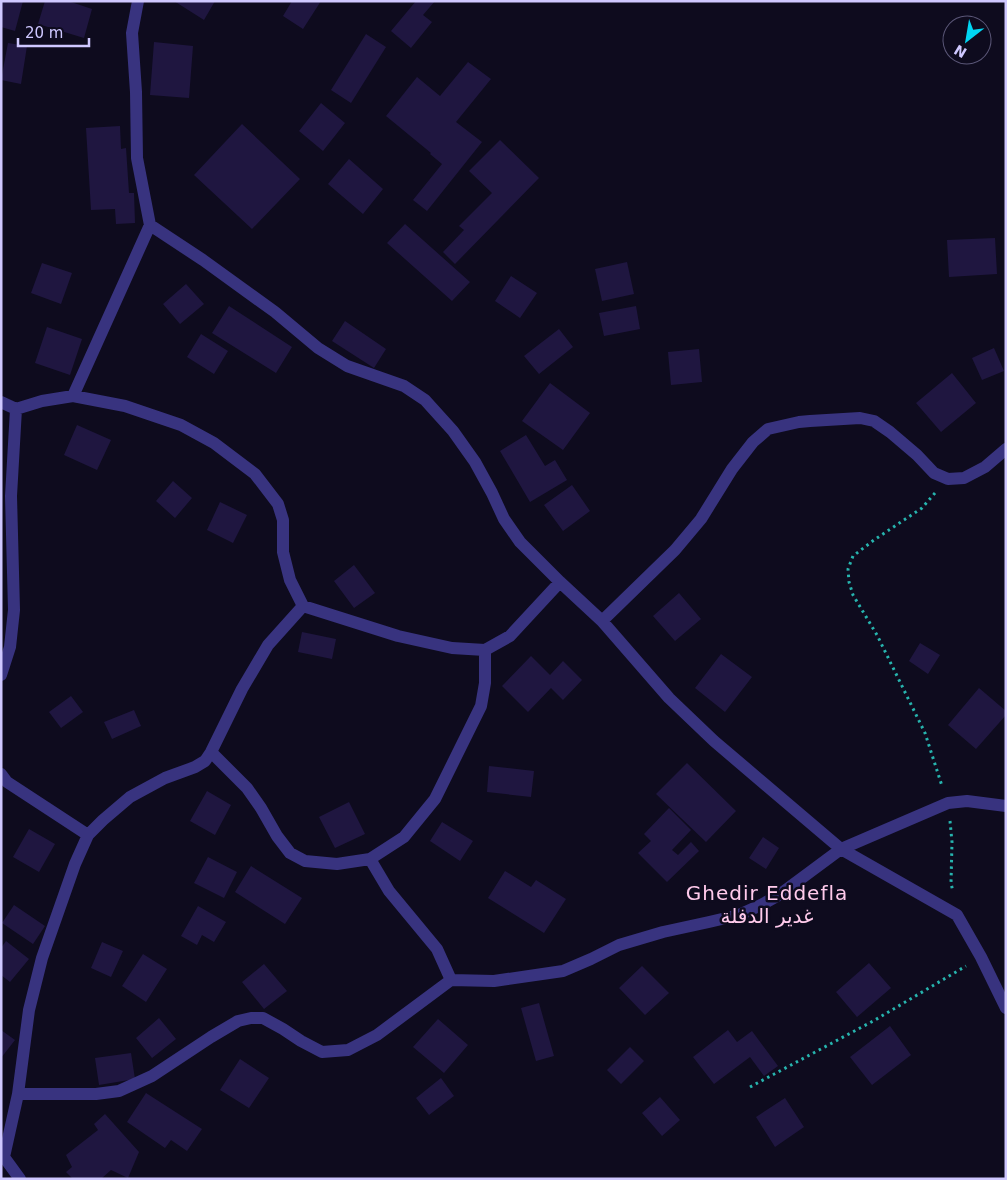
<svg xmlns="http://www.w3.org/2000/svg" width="1007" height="1180" viewBox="0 0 1007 1180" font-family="'DejaVu Sans','Noto Sans Arabic',sans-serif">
<rect width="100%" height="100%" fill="#0e0b1e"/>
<path fill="#1f1640" d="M2,1H23L15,31L1,27Z
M45,1H68L92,9L84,38L38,24Z
M174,1H215L204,20Z
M292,1H321L303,29L283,16Z
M416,1H435L423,15L432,22L411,48L391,31Z
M366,34L386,47L351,103L331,90Z
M154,42L193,46L189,98L150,95Z
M8,43L27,46L21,84L1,80Z
M468,62L491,79L456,122L482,142L427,211L413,200L442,164L430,154L431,153L386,116L417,77L440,96Z
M321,103L345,123L323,151L299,131Z
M242,124L300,179L252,229L194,175Z
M120,126L121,149L126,148L129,193H134L135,223L116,224L115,209L91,210L86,128Z
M500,140L539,178L455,264L443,252L464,230L459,226L492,193L469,171Z
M349,159L383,189L363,214L328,184Z
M405,224L470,282L452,301L387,243Z
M995,238L997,274L949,277L947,240Z
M627,262L634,294L602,301L595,269Z
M42,263L72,273L61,304L31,293Z
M511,276L537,293L520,318L495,301Z
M186,284L204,304L180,324L163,304Z
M229,306L292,347L276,373L212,333Z
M636,306L640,329L604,336L599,313Z
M345,321L386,349L374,368L332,341Z
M47,327L82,339L70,375L35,363Z
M559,329L573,347L539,374L524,356Z
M201,334L228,351L214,374L187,357Z
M994,348L1004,371L982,380L972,358Z
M699,349L702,382L671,385L668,352Z
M952,373L976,403L941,432L916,403Z
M550,383L590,413L563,450L522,421Z
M77,425L111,440L97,470L64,455Z
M526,435L545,466L555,460L567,480L530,502L500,451Z
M173,481L192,498L175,518L156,501Z
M572,485L590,511L563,531L544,505Z
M220,502L247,515L233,543L207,530Z
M354,565L375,593L354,608L334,581Z
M679,593L701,619L675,641L653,616Z
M302,632L336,639L332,659L298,652Z
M920,643L940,655L928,674L909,661Z
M721,654L752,677L725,712L695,688Z
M531,656L550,675L563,661L582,680L563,700L551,688L528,712L502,686Z
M979,688L1006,711V715L976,749L948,725Z
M71,696L83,712L61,728L49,712Z
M134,710L141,726L112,739L104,722Z
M687,763L736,811L706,842L656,794Z
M489,766L534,771L531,797L487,792Z
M207,791L231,805L215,835L190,821Z
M349,802L365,834L335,848L319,817Z
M669,808L691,830L672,850L678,855L691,842L699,851L667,882L638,853L651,841L644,834Z
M442,822L473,841L460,861L430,841Z
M29,829L55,844L39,872L13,857Z
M763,837L779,848L766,869L749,858Z
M208,857L237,872L224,898L194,883Z
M251,866L302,898L285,924L235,892Z
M505,871L531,887L536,880L566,899L544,933L488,898Z
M14,905L45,926L33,944L2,923Z
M198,906L226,922L214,942L202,935L197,945L181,936Z
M6,941L29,959L10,982L1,975V948Z
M102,942L123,951L111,977L91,968Z
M143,954L167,969L146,1002L122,986Z
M869,963L891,988L857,1017L836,992Z
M264,964L287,991L264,1009L242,982Z
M642,966L669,993L645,1015L619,988Z
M539,1003L554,1056L536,1061L521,1008Z
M159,1018L176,1039L152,1058L136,1038Z
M438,1019L468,1045L444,1073L413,1047Z
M890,1026L911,1055L872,1085L850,1057Z
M1,1030L15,1040L1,1058Z
M728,1030L737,1042L752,1031L778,1066L764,1076L750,1057L714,1084L693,1057Z
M630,1047L644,1061L621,1084L607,1070Z
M131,1053L135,1079L99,1085L95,1058Z
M240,1059L269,1078L249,1108L220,1090Z
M441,1078L454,1096L429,1115L416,1098Z
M146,1093L202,1129L187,1151L171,1140L165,1148L127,1122Z
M660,1097L680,1120L662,1136L642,1113Z
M785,1098L804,1127L775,1147L756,1117Z
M105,1114L139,1152L128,1178L111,1170L101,1179H73L66,1172L72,1167L66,1155L98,1130L94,1124Z"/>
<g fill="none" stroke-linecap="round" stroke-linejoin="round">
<path stroke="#27b4ae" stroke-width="3" stroke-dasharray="2.5 4" stroke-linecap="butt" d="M935,493L922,508L874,540L853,556L848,569L849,582L853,595L877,635L925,733L942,786
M950,821L952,842L951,883L953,892
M750,1087L875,1020L966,966"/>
<path stroke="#38337f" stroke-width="12" d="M138,1L132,33L136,92L137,158L150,225L203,260L275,312L318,348L347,366L404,386L425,400L453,431L475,462L492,493L504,519L520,542L560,582L602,621L669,698L714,741L841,849L957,915L981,957L1006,1008
M1,402L16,409L42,401L73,396L150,225
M303,606L398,636L452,648L485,650L510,636L560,582
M602,621L675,550L701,519L732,469L753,442L768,429L799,422L810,421L860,418L874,421L890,432L917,455L934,473L948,479L964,478L985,467L1006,449
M1,675L10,647L14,610L11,496L16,409
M211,752L247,788L261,808L277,836L290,853L305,861L337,864L370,859
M1,774L7,782L88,835
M451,980L437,949L389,891L370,859L404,837L435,799L481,706L485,683V650
M18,1094L29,1010L42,958L75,864L88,835L103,820L130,797L165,778L195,767L205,761L211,752L242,689L268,645L303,606L290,580L283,552V520L278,504L255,474L214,443L181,425L125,406L73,396
M20,1179L4,1157L18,1094H96L119,1091L152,1076L211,1037L238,1021L251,1018H263L283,1029L301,1041L322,1052L348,1050L377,1035L451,980L494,981L563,971L591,959L619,945L663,932L709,922L739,915L761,905L779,895L841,849L948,803L967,801L1006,806"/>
</g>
<g text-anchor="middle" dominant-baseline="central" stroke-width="5" stroke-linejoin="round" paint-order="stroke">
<g font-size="20" letter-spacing="1" fill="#ffcaeb" stroke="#0e0b1e">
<text x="767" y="893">Ghedir Eddefla<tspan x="767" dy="23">غدير الدفلة</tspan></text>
</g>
</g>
<rect width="1007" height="1180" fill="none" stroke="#cfc8ff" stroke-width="5"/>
<g transform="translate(967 40) rotate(211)"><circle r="24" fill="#0e0b1e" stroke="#5b5778"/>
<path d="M0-4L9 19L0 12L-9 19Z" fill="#00d6f3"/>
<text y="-8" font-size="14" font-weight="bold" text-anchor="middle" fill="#cfc8ff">N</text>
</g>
<path d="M18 38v8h71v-8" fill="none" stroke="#cfc8ff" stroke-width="2.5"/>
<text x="25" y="38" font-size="15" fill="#cfc8ff" stroke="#0e0b1e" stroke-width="4" paint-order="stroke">20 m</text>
</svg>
